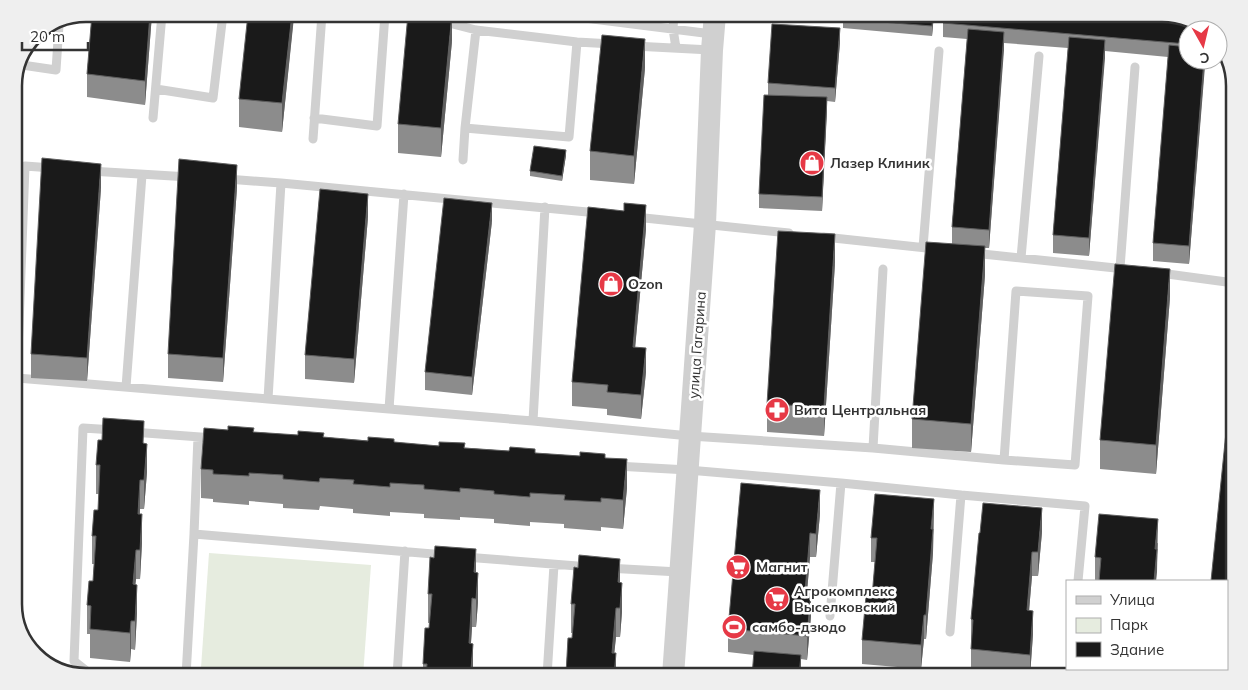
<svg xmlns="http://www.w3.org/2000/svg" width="1248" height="690" viewBox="0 0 1248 690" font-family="Mulish,sans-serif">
<rect width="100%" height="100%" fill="#fff"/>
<path fill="#e6ecdf" d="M209,553L371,565L363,676H314L201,668Z"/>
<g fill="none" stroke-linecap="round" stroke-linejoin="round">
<path stroke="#d0d0d0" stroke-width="9" d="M553,14L712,34
M674,14L673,29L676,48
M441,21L476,30L577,42L612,44
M634,46L711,50
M22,65L56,70L59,25
M156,89L213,98L223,14
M153,118L162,14
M314,118L377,126L385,14
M465,128L569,137L577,42
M313,139L322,14
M463,160L465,128L476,30
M52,168L25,166L17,378L268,399
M90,171L189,177
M227,179L281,183
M598,213L281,183L268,399L533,421L690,436L873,448L883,269
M635,217L789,233
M824,237L936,249
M923,247L939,51
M973,253L1125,269
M1021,258L1039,56
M1120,268L1135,67
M1160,273L1234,283
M126,387L142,175
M389,409L404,194
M533,421L545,207
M132,432L214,438
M873,448L1004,460L1016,291L1088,296L1075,465L1004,460
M616,466L688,470L841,483L830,616
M841,483L961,495L950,632
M961,495L1085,506L1078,581
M194,534L198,437
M465,557L590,567
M607,568L679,572
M93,676L74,661L83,428L114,430
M186,676L194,534L445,555
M397,676L405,551
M547,676L554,565"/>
<path stroke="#d0d0d0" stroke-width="22" d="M673,676L705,224L712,50L715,14"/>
</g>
<path fill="#8c8c8c" d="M92,14H152L145,105L87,97V74Z
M294,14L282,132L239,127V99Z
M934,14L932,36L843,28V19Z
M943,23L1189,30H1188V60H1205L1189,264L1153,261V243L1168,57L1105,51L1089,256L1053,253V235L1068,48L1004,43L989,248H985V275L971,452L912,448V419L952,244V227L967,39L943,37Z
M452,41L441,157L398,153V124Z
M840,42L835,102L827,101L822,211L759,208V194L768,95V83Z
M645,68L634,184L590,180V151Z
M566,155L562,181L530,176V171Z
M101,188L87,381L31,378V354Z
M237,188L223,382L168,378V354Z
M624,211L646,229L635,347L646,372L641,419L607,415V409L572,406V382Z
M368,217L354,383L305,379V355Z
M492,221L472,395L425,390V372Z
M835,263L824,436L767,432V404Z
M1170,297L1156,474L1100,469V440Z
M1234,353V603L1233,607L1227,606V581Z
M254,432L605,458L627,488L623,529L601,527V531L564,528V524L530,522V526L494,523V519L460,517V520L424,518V514L390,512V516L353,513V509L320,506L319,510L283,508V504L249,501V505L213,502V499L201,498V469Z
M144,444L147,472L144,509H140V514L142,543L140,579H136L135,584L137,613L135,650L131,649L130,662L90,658V634H87V605L93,581L94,564H92V536L98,510L99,494H96V465Z
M934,499L933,553L926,639H924L921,669L862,664V640L872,597L875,562H871V538Z
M820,514L816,557H810L807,592L811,616L807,660L801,659V676L754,655L728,652V629Z
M1042,532L1038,576H1032L1029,611L1033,634L1030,676H1006L971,673V619Z
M1158,543L1156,581H1095V557Z
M476,573L478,602L476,627H472L471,643L473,644V676H423V664L430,623H428V594Z
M620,583L622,612L620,637H616L614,653L616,676H566L568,638H572L573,633H571V604Z
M1086,669H1147V676H1086Z"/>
<path fill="#5f5f5f" d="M150,14H152L145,105V81Z
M292,14H294V17L282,132V103Z
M452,14V41L441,157V128Z
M933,14H934L932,36V26Z
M840,28V42L835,102V88Z
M1004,32V50L989,248V230Z
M645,39V68L634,184V156Z
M1105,40V58L1089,256V238Z
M1204,60H1205V66L1189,264V246Z
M827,97V111L822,211V197Z
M566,150V155L562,181V176Z
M101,164V188L87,381V358Z
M237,165V188L223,382V358Z
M368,194V217L354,383V359Z
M492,203V221L472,395V377Z
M646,205V229L633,371V347Z
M835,234V263L824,436V407Z
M985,246V275L971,452V424Z
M1170,269V297L1156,474V445Z
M646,348V372L641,419V395Z
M147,444V472L144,509V480Z
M627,459V488L623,529V500Z
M140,480V509L138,543V514Z
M820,490V514L816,557V534Z
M934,499L933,553L926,639V615Z
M1042,508V532L1038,576V552Z
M142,514V543L140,579V550Z
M1158,519L1157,572L1156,581H1154L1155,549Z
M810,533V557L805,615V592Z
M476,549V578L474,601V572Z
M136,550V579L133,613V584Z
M1032,552V576L1027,634V610Z
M620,559V588L618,611V582Z
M478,573V602L476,627V599Z
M622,583V612L620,637V608Z
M137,585V613L135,650V621Z
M811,592V616L807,660V636Z
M472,598V627L469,672V643Z
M616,608V637L612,676V653Z
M1033,611V634L1030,676V655Z
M924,615V639L921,669V645Z
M131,621V649L130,662V633Z
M473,644V676H471Z
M616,653V676H614Z
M801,655V676H799Z
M1146,669H1147V676H1146Z"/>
<path fill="#1a1a1a" stroke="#5f5f5f" d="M92,14H150L145,81L87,74Z
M248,14H292L282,103L239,99Z
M408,14H452L441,128L398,124Z
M844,14H933L932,26L843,19Z
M944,14H1097L1189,22L1187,44L943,23Z
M772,24L840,28L835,88L768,83Z
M968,29L1004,32L989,230L952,227Z
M602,35L645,39L634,156L590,151Z
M1069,37L1105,40L1089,238L1053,235Z
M1169,45L1188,47V60H1204L1189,246L1153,243Z
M764,95L827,97L822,197L759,194Z
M534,146L566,150L562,176L530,171Z
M42,158L101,164L87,358L31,354Z
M179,159L237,165L223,358L168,354Z
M320,189L368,194L354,359L305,355Z
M444,198L492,203L472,377L425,372Z
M624,203L646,205L633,347L646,348L641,395L607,392L608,385L572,382L588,207L624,211Z
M778,231L835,234L824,407L767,404Z
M926,242L985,246L971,424L912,419Z
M1115,264L1170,269L1156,445L1100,440Z
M1234,353V589L1227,588V581H1211Z
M103,418L144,421L143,443L147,444L144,480H140L138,514H142L140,550H136L133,584L137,585L135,621H131L130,633L90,629L91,606L87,605L89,581H93L96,536H92L94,510H98L100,465H96L98,440H102Z
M228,426L254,428L253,432L298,435V431L324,433L323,437L368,441V437L394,439V442L439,446V442L465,443L464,448L509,451L510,447L535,449V453L580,456V452L605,454V458L627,459L623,500L601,498V502L564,500L565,495L530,493V497L494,494V491L460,488V492L424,489V485L390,483V487L353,484L354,480L320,478L319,482L283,479V475L249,473V476L213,474V470L201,469L204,428L228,430Z
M741,483L820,490L816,534L810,533L805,592H811L807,636L728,629Z
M875,494L934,499L931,529H933L926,615H924L921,645L862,640L866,596L872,597L877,538H871Z
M983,503L1042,508L1038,552H1032L1027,610L1033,611L1030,655L971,649L973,620L971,619L979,533H980Z
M1099,514L1158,519L1155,549H1157L1154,581H1099L1101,558L1095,557Z
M435,546L476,549L474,572L478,573L476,599L472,598L469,643L473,644L471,669L467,668V676H426L427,664H423L425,628H429L432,594H428L430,557L434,558Z
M579,555L620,559L618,582L622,583L620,608H616L612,653H616L614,676H570V674H566L568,638H572L575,604H571L574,567L578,568Z
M754,651L801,655L799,676H752Z
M875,669L917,673L916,676H874Z"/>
<defs>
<symbol id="shop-disc" viewBox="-11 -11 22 22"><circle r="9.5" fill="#e63946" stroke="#fff"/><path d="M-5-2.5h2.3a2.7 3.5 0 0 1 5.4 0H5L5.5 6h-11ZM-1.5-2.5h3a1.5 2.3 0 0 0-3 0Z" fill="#fff"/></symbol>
<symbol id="pharmacy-disc" viewBox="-11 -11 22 22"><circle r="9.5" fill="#e63946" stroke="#fff"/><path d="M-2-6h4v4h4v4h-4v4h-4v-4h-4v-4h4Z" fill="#fff"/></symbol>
<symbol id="supermarket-disc" viewBox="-11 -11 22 22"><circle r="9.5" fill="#e63946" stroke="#fff"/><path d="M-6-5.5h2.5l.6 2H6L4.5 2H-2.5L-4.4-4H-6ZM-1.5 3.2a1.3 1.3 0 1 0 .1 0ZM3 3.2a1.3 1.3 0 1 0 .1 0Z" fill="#fff"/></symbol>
<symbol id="stadium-disc" viewBox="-11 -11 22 22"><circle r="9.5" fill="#e63946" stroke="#fff"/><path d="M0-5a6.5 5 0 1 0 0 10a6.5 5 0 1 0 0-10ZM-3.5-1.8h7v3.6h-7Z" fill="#fff"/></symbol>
</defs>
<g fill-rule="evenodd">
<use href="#shop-disc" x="798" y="149" width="28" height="28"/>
<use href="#shop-disc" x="597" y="270" width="28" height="28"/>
<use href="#pharmacy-disc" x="763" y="396" width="28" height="28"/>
<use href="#supermarket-disc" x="724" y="553" width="28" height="28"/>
<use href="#supermarket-disc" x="763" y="585" width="28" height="28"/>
<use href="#stadium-disc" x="720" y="613" width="28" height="28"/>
</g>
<g text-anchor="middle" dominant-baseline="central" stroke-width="5" stroke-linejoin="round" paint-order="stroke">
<g font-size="14" font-weight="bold" fill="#333" stroke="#fff" text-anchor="start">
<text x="830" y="163">Лазер Клиник</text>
<text x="628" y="284">Ozon</text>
<text x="794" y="410">Вита Центральная</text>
<text x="756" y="567">Магнит</text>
<text x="794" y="591">Агрокомплекс<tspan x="794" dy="16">Выселковский</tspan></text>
<text x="752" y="627">самбо-дзюдо</text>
</g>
<g font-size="14" fill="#333" stroke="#fff">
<text transform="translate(697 345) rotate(-86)">улица Гагарина</text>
</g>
</g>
<path d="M0 0H1248V690H0ZM86 22H1162A64 64 0 0 1 1226 86V604A64 64 0 0 1 1162 668H86A64 64 0 0 1 22 604V86A64 64 0 0 1 86 22Z" fill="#efefef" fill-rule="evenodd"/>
<path fill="none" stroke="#333" stroke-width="2.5" d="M86 22H1162A64 64 0 0 1 1226 86V604A64 64 0 0 1 1162 668H86A64 64 0 0 1 22 604V86A64 64 0 0 1 86 22Z"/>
<rect x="1066" y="580" width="162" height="90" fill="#ffffff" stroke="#adadad"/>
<rect x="1076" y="596" width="25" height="8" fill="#d0d0d0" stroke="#adadad"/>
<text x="1110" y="605" font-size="15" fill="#333333">Улица</text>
<rect x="1076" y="618" width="25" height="15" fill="#e6ecdf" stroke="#adadad"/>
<text x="1110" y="630" font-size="15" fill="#333333">Парк</text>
<rect x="1076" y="642" width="25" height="15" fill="#1a1a1a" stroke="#adadad"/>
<text x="1110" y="655" font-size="15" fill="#333333">Здание</text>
<g transform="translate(1203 45) rotate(172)"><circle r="24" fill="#ffffff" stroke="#adadad"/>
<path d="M0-4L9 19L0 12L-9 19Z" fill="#e63946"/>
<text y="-8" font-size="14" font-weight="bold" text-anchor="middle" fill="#333333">С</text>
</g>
<path d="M22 42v8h66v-8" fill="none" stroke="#333333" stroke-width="2.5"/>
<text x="30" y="42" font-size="15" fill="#333333" stroke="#ffffff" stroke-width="4" paint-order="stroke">20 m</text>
</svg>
